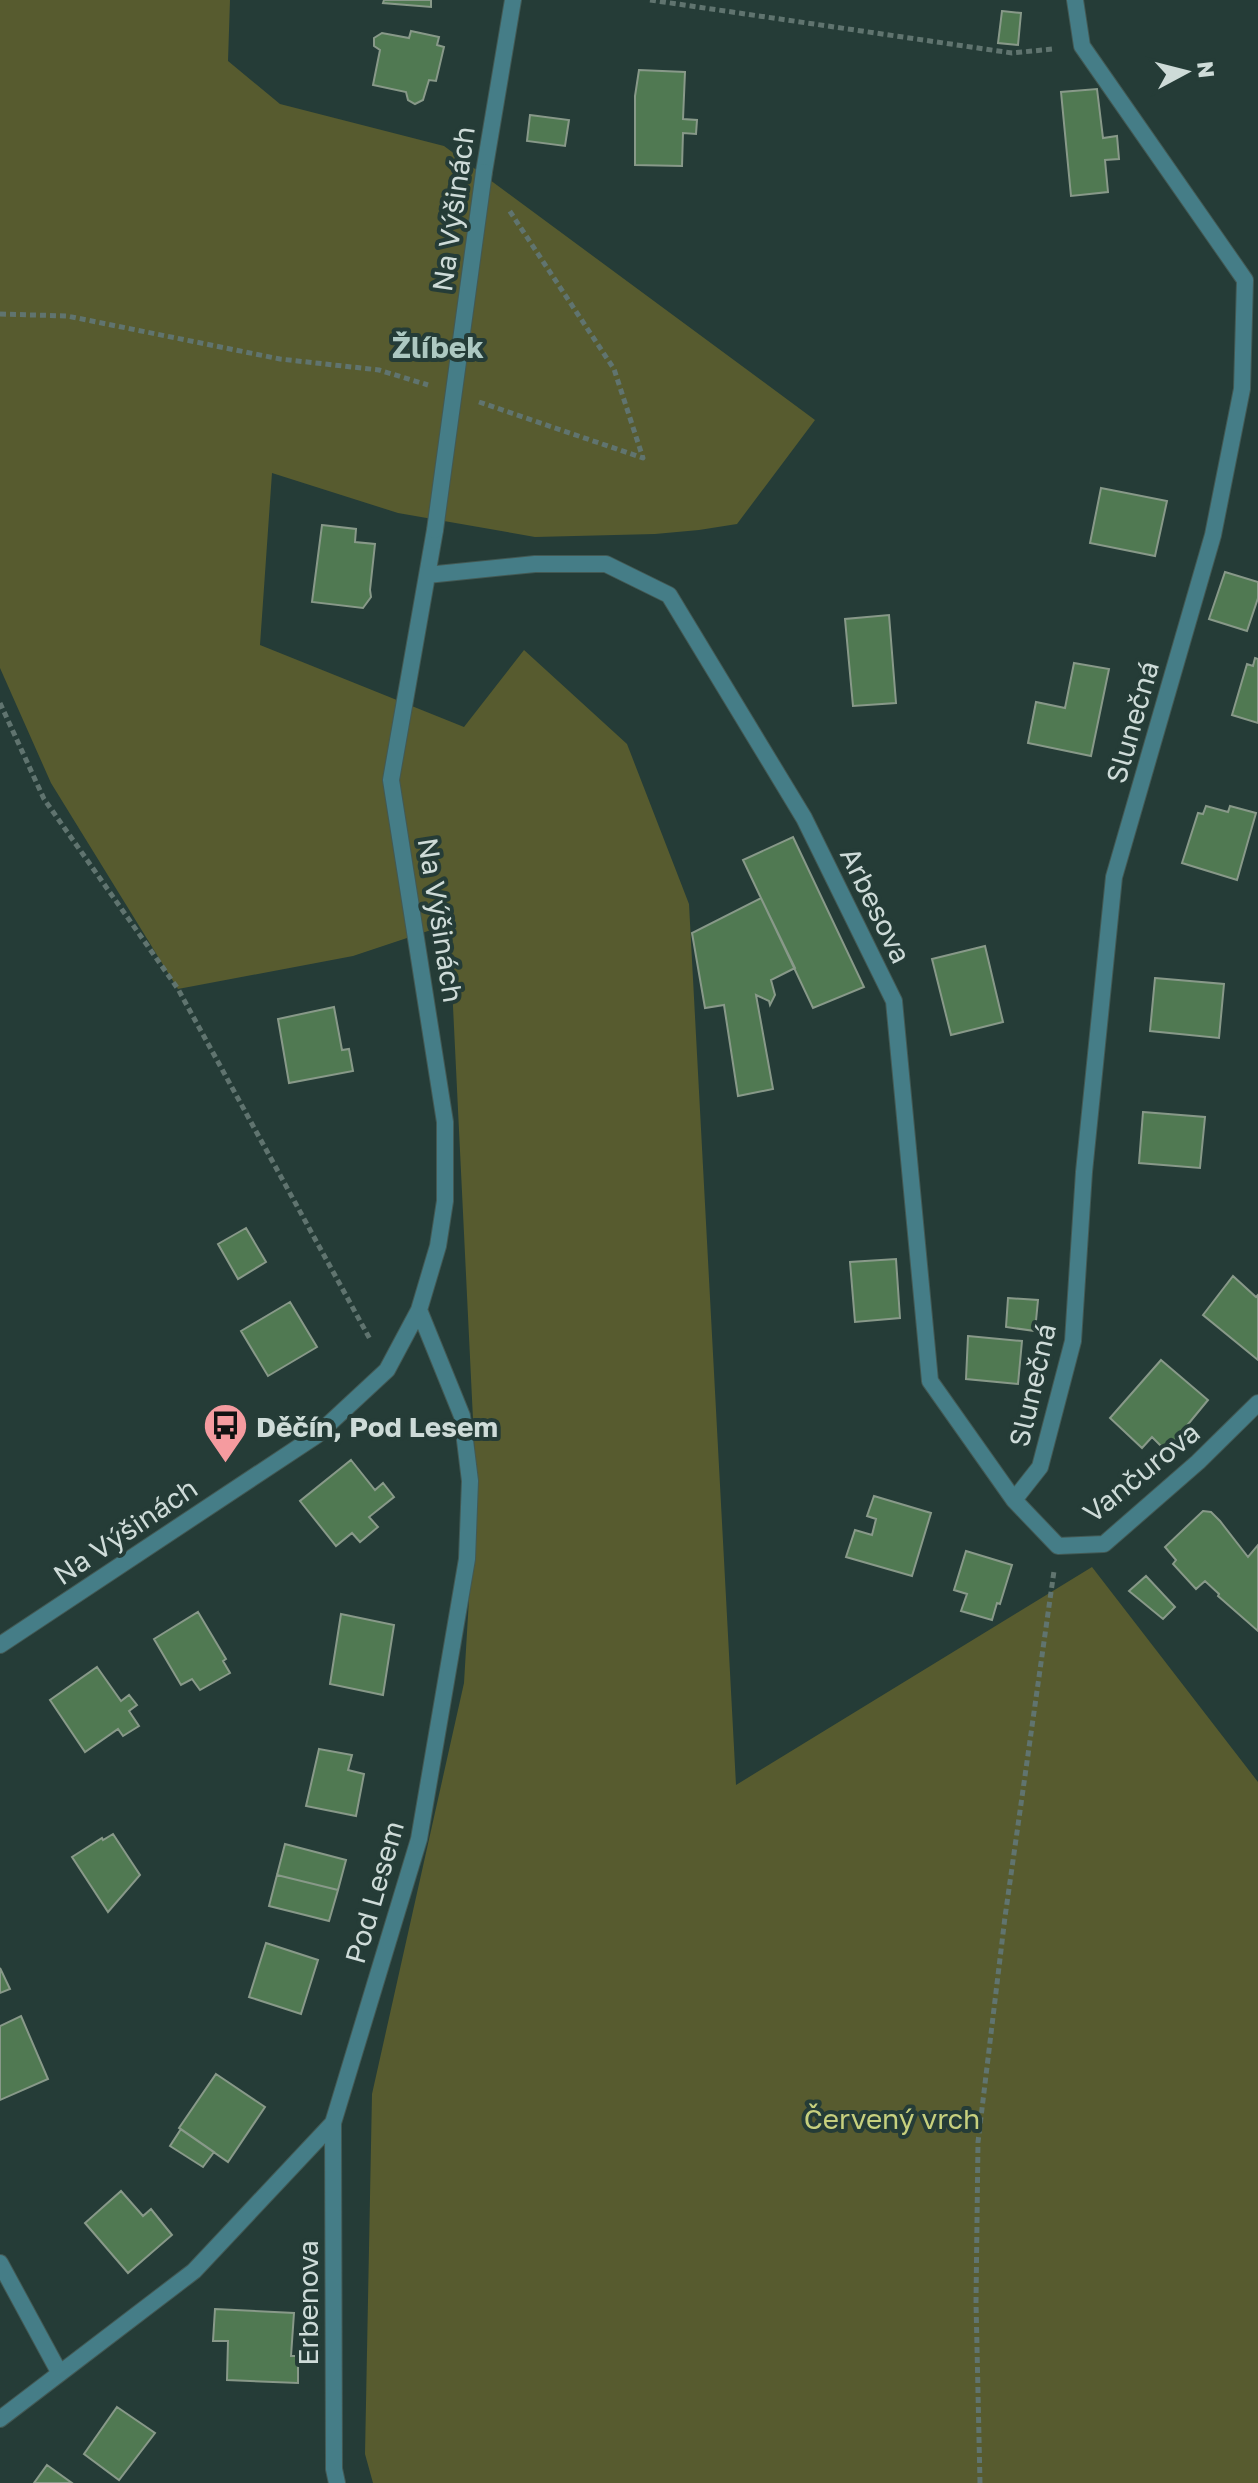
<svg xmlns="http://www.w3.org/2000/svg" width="1258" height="2483" viewBox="0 0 1258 2483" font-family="'Golos Text',sans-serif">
<rect width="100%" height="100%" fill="#253c37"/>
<path fill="#575b2f" d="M0,0H230L228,61L280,104L444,146L815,420L737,524L699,530L655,534L535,537L398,513L272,473L260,645L464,727L524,650L627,744L689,904L736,1785L1092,1567L1258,1782V2483H373L365,2454L372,2094L464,1683L476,1481L449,924L353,956L178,989L51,783L0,668Z"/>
<path fill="#507952" stroke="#889989" stroke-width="2" d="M384,0H431V7L383,3Z
M1002,11L1021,13L1018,45L998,43Z
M411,31L439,37L437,45L444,47L436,81L429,80L423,100L415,104L408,100L406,92L373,85L380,50L374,46V38L382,33L409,38Z
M639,70L685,72L683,119L697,120L696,134L683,133L682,166L635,165V96Z
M1097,89L1103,138L1117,136L1119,159L1105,160L1108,192L1071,196L1061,92Z
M530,115L569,120L565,146L527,141Z
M1101,488L1167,501L1155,556L1090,543Z
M322,525L356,529L355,542L375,544L370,590L371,597L363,608L312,602Z
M1225,572L1258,582V598L1247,631L1209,619Z
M889,615L896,703L853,706L845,619Z
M1255,658L1258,659V723L1232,715L1247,664L1253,666Z
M1074,663L1109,669L1091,756L1028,743L1036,702L1065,708Z
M1206,806L1228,812L1230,806L1256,813L1237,880L1182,863L1198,813L1203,814Z
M793,837L864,987L813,1008L743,860Z
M761,898L795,968L771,980L775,995L770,1005L769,1001L756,995L773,1089L738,1096L724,1005L705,1008L692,933Z
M985,946L1003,1022L951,1035L932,959Z
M1155,978L1224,984L1219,1038L1150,1031Z
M334,1007L342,1050L349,1049L353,1071L289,1083L278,1019Z
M1143,1112L1205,1117L1200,1168L1139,1163Z
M246,1228L266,1262L238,1279L218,1244Z
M896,1259L900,1318L855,1322L850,1262Z
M1233,1276L1256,1297L1258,1295V1360L1203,1315Z
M1008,1298L1038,1300L1035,1331L1006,1327Z
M290,1302L317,1347L268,1376L241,1331Z
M968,1336L1022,1341L1018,1384L966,1379Z
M1161,1360L1208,1400L1166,1451L1152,1437L1142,1448L1110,1418Z
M351,1460L375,1490L383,1483L394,1497L369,1517L378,1527L360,1542L352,1533L336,1546L300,1501Z
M874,1496L931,1513L912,1576L846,1557L855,1530L872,1535L876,1519L867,1516Z
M1203,1511L1211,1512L1220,1521L1248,1557L1258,1545V1631L1218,1596L1219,1594L1205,1581L1196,1589L1173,1564L1176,1560L1165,1547Z
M966,1551L1012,1565L1000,1604L997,1603L992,1620L961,1611L967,1594L954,1590Z
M1146,1576L1175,1607L1163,1619L1129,1591Z
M198,1612L226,1659L223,1661L230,1673L200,1690L192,1679L181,1685L154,1639Z
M341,1614L394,1625L383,1695L330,1684Z
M97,1667L121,1701L129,1695L137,1705L129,1711L139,1726L123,1736L118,1729L85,1752L50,1700Z
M319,1749L352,1755L348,1770L364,1774L356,1816L306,1806Z
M113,1834L140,1875L108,1912L72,1857L102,1838L103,1840Z
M285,1844L346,1860L338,1890L277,1875Z
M277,1875L338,1890L329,1921L269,1906Z
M266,1943L318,1960L301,2014L249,1997Z
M0,1968L10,1989L0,1993Z
M21,2016L48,2079L0,2100V2026Z
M216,2074L265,2107L228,2162L179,2128Z
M181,2129L214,2152L203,2167L170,2146Z
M121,2191L143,2216L151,2209L172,2235L128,2273L85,2223Z
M215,2309L294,2313L291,2356H298V2383L227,2380L228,2341H213Z
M117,2407L155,2433L119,2480L84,2454Z
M47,2465L72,2483H34Z"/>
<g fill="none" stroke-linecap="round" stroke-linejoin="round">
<defs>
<path id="street" d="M484,172L513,0
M427,575L535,564H606L669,595L804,818L894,1001L930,1381L1014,1500L1058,1546L1104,1544L1198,1462L1258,1403
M1014,1500L1040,1467L1073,1341L1084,1172L1114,877L1213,535L1242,389L1245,280L1082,46L1075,0
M0,1645L317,1435L387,1370L419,1310L438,1246L445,1201V1122L391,780L435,530
M333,2123L334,2469L337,2483
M0,2263L59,2372
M0,2419L194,2271L333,2123L419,1839L467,1559L470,1481L462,1416L419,1310"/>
</defs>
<use href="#street" stroke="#435954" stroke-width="18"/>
<path stroke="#60746f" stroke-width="5" stroke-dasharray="6 4" stroke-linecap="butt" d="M650,0L1012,53L1053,49
M0,314L67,316L280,359L379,370L428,385
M479,402L643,458L614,369L509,210
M0,703L44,799L178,989L371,1341
M980,2483L976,2302L978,2142L1005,1917L1054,1571"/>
<use href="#street" stroke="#457d87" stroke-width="16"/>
<defs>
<path id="street-bridge" d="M435,530L484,172"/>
</defs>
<use href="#street-bridge" stroke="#435954" stroke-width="18" stroke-linecap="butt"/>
<use href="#street-bridge" stroke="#457d87" stroke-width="16"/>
</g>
<defs>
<symbol id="bus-pin" viewBox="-11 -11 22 30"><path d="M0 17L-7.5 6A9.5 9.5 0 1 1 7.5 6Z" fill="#f59b9f" stroke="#253c37"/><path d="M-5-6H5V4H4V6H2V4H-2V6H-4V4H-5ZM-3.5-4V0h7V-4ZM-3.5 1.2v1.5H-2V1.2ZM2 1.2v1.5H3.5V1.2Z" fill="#111"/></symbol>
</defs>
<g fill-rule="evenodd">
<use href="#bus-pin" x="200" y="1400" width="51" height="69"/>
</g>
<g text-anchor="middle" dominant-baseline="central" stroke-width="8" stroke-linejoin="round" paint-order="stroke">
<g font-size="28" fill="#cedbd8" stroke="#253c37">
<text transform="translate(453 209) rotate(-82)">Na Výšinách</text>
<text transform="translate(1132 722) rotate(-74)">Slunečná</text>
<text transform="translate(876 905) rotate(64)">Arbesova</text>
<text transform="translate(441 920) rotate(81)">Na Výšinách</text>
<text transform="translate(1032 1385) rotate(-77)">Slunečná</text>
<text transform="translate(1141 1472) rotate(-39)">Vančurova</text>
<text transform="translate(125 1531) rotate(-34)">Na Výšinách</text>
<text transform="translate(374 1892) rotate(-74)">Pod Lesem</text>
<text transform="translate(307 2303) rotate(-90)">Erbenova</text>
</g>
<g font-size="28" font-weight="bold" fill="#cedbd8" stroke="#253c37" text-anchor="start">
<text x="256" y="1426">Děčín, Pod Lesem</text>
</g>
<g font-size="28" fill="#c7d07e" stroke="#253c37">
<text x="892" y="2118">Červený vrch</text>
</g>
<g font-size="30" font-weight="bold" fill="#adc8c1" stroke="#253c37">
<text x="438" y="347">Žlíbek</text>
</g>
</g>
<g transform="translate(1186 72) rotate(83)" stroke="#253c37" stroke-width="6" paint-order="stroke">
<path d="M0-6L14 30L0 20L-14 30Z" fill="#cedbd8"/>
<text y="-12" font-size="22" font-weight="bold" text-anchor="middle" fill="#cedbd8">N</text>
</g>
</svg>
